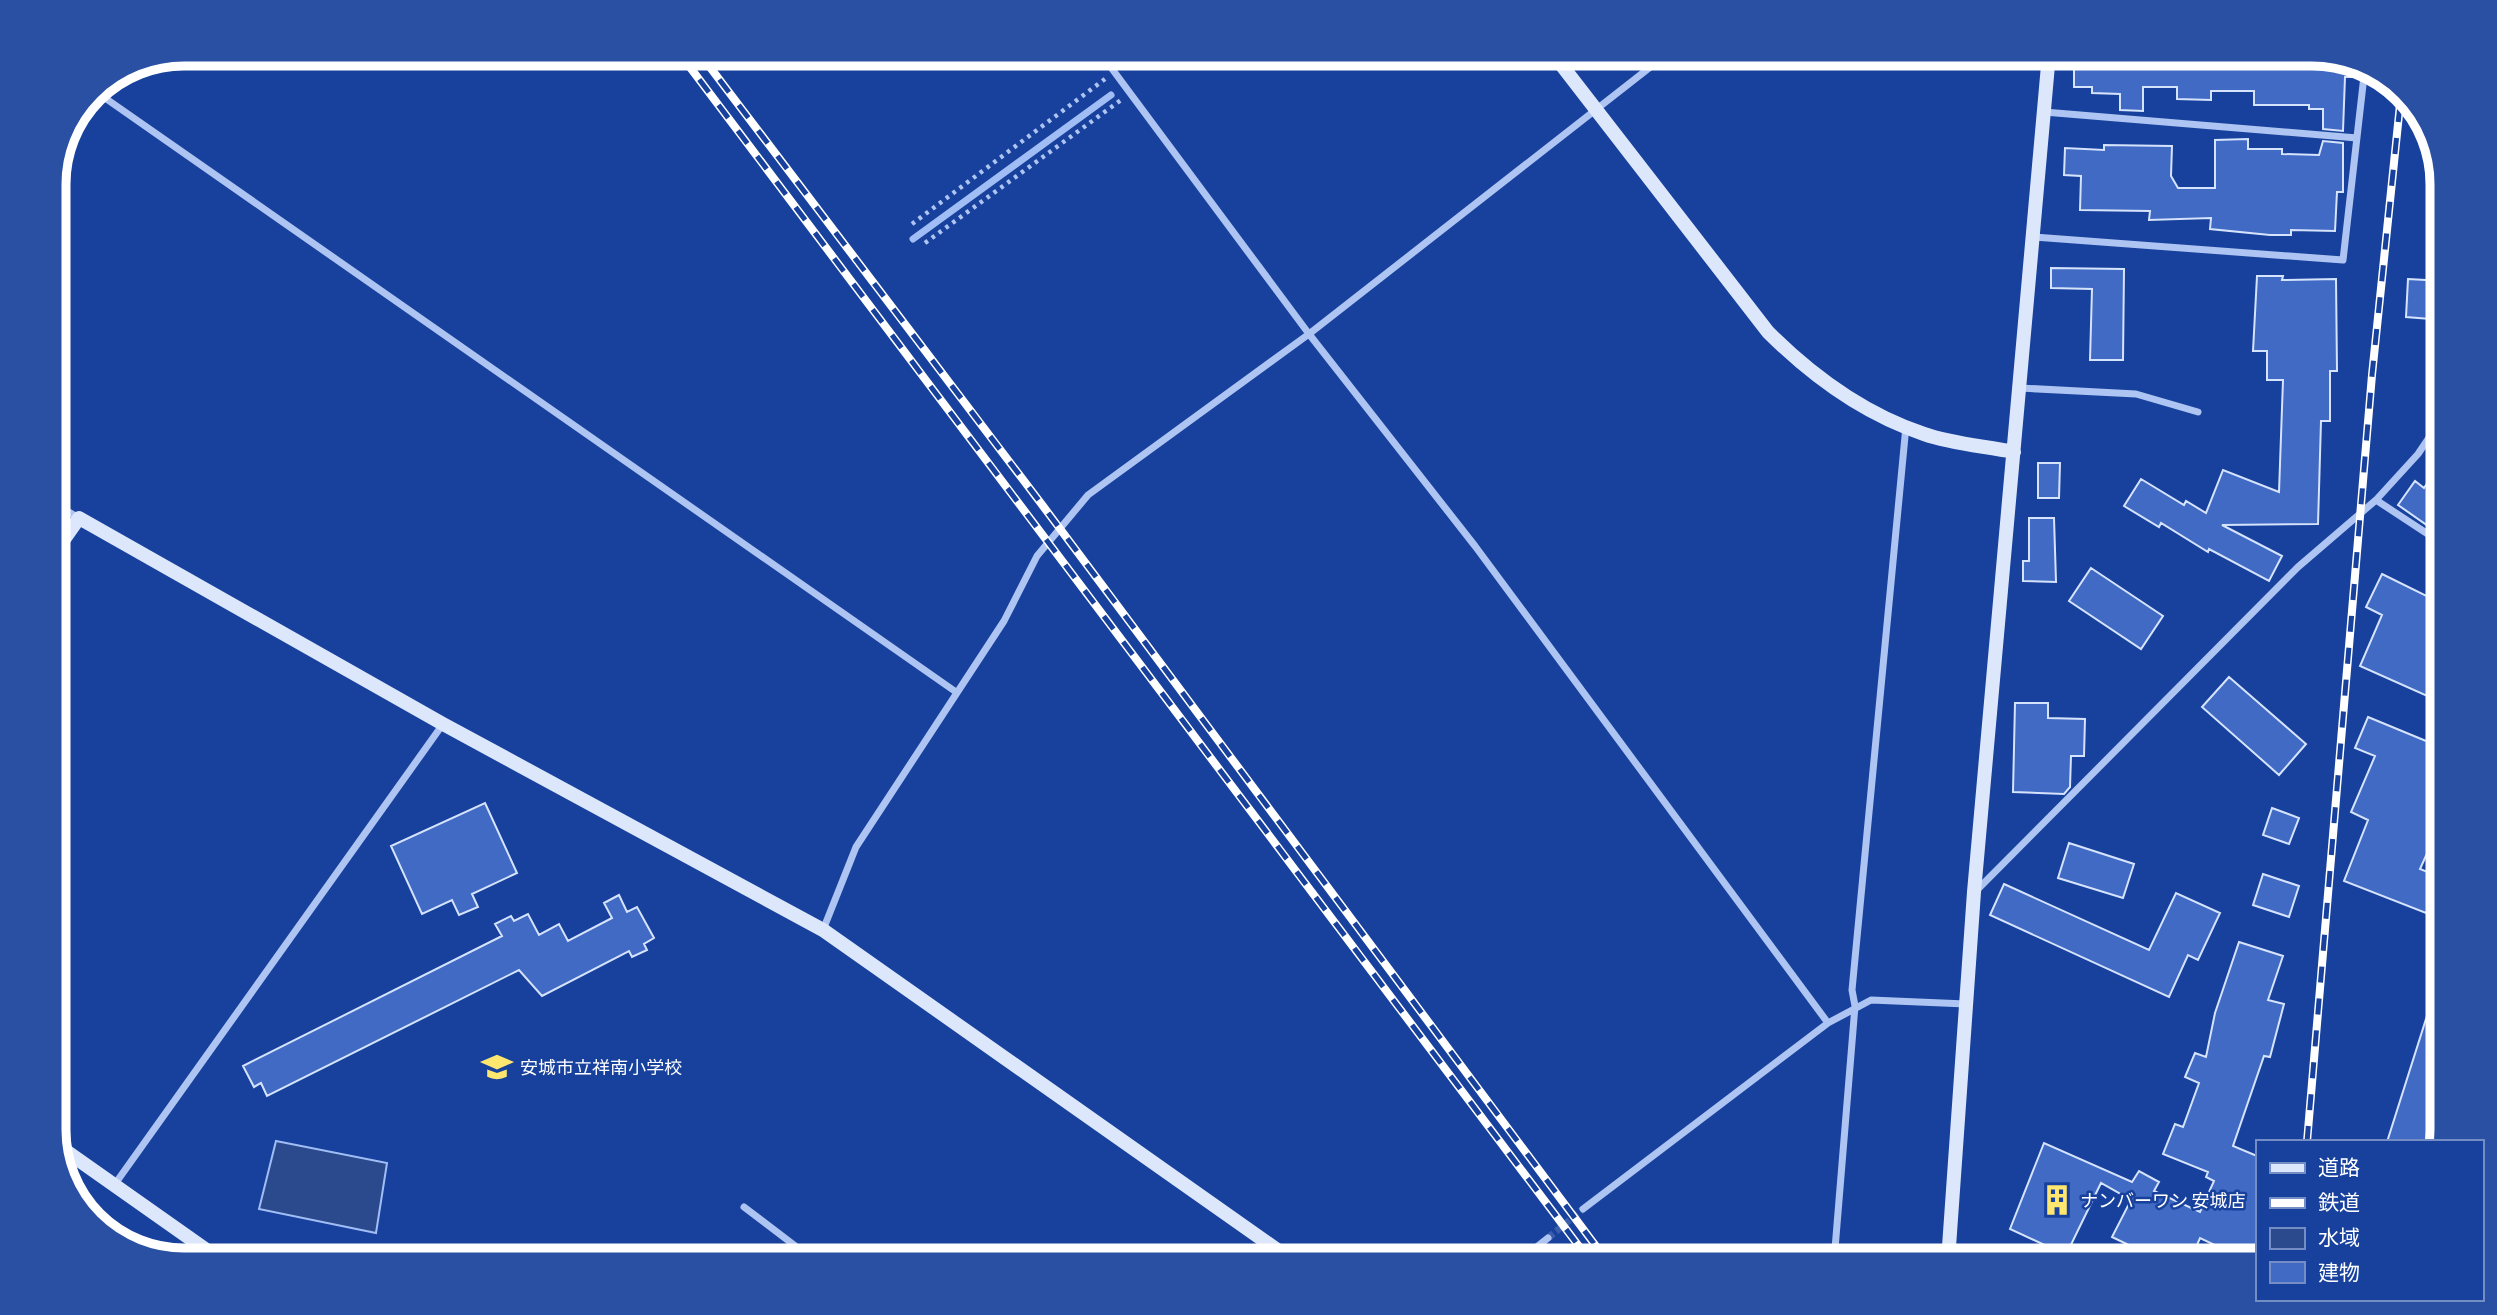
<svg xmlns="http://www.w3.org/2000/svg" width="2497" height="1315" viewBox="0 0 2497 1315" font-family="Barlow,'Noto Sans JP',sans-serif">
<rect width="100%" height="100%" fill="#17419c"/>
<path fill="#2b498d" stroke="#a1bdf5" stroke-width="2" d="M276,1141L387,1163L376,1233L259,1209Z"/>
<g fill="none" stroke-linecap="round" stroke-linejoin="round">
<path stroke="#a1bdf5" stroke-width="7" d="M913,239L1111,95"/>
</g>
<path fill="#406ac3" stroke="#d6e3fc" stroke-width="2" d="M2074,54H2094L2093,62L2140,63V54H2188V68H2221V54H2312L2359,65L2358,77H2345L2343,131L2323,129V109H2309V105H2254V91H2211V100L2177,99V87H2143V111L2120,110V94L2092,93V87H2074Z
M2248,139V149H2282V154L2319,155L2323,141L2343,143V192H2337L2335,231L2291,230V235H2270L2210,229L2211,218L2149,220L2150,211L2080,210L2081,176L2064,175L2065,148L2104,150V145L2172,146L2171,176L2178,188H2215V140Z
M2051,268L2124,269L2123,360H2090L2092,289L2051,288Z
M2257,276H2283L2282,280L2336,279L2337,371H2330V421H2321L2318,524L2222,525L2282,556L2269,581L2209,549L2208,552L2161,523L2159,527L2124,506L2141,479L2184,505L2186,501L2206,513L2223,470L2279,492L2283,380H2267V351H2253Z
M2408,279L2443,281V320L2406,317Z
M2443,460V511L2431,528L2398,505L2415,481L2424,488Z
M2038,463H2060L2059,498H2038Z
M2029,518H2054L2056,582L2023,581V561H2029Z
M2091,568L2163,616L2141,649L2069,601Z
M2382,574L2443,604V703L2360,666L2382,615L2366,607Z
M2229,677L2306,744L2279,775L2202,707Z
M2015,703H2048V718L2085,719L2084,756H2071L2070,787L2064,794L2013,792Z
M2368,717L2443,748V818L2420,869L2440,877L2426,913L2344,881L2368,820L2351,812L2375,756L2355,748Z
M485,803L517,873L472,894L478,907L459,915L452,900L422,914L391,846Z
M2272,808L2299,818L2289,844L2263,835Z
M2069,843L2134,864L2123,898L2058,878Z
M2263,874L2299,886L2289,917L2253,905Z
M2004,884L2149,950L2176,893L2220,913L2198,960L2188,955L2169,997L1990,915Z
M619,895L627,912L637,907L654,938L644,944L647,950L632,957L629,951L542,996L519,970L267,1096L261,1083L254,1087L243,1066L502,936L495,924L511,916L514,921L528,914L539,935L559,924L568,941L612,918L604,903Z
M2239,942L2283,956L2268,1000L2284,1004L2270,1057L2264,1056L2233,1146L2257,1156V1261H2229L2232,1253L2200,1238L2190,1261H2162L2112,1237L2131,1200L2101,1183L2066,1255L2010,1229L2044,1143L2132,1182L2139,1171L2159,1182L2154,1191L2200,1212L2214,1181L2206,1177L2208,1172L2163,1154L2175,1124L2183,1127L2199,1083L2185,1077L2195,1053L2206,1057L2215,1013Z
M2439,978H2443V1130L2440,1142H2387Z"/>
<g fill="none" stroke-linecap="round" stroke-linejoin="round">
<path stroke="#3a5eab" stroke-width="7" stroke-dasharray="7 3.5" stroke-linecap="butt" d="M1548,1238L1583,1209"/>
<path stroke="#aec4f2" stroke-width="4.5" stroke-dasharray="3.5 5" stroke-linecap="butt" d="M912,224L1105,79
M925,243L1121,100"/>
<path stroke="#aec4f2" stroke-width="7" d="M1101,54L1309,334L1475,546L1828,1023
M95,91L956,692
M2044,112L2357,138
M2034,237L2343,260L2365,67
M2020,388L2136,394L2198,412
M2376,500L2443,544
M55,504L79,518
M1977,890L2298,567L2376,500L2418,454L2443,417
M823,930L856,847L1004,621L1037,556L1088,495L1309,334L1667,54
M115,1184L443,724
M744,1207L815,1261
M1583,1209L1828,1023L1871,1000L1966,1004
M1519,1261L1548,1238
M1834,1261L1855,1006L1852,990L1906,426"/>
<path stroke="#dde7fc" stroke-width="14" d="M1553,54L1768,332C1812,376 1864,414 1924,434C1952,444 1985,446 2014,452
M55,552L79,518L443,724L823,930L1293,1261
M56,1144L222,1261
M1948,1261L1974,892L2049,54"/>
<defs>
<path id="rail" d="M680,54L1590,1261
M700,54L1043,506L1607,1261
M2307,1142L2372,375L2401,95"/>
</defs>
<use href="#rail" stroke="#fff" stroke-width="8"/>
<use href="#rail" stroke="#17419c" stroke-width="5" stroke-dasharray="16" stroke-linecap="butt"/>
</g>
<defs>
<symbol id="school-bare" viewBox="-9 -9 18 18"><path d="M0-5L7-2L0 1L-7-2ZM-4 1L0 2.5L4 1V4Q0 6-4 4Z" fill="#ffe76f" stroke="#17419c" stroke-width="2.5" paint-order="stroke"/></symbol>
<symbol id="building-bare" viewBox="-9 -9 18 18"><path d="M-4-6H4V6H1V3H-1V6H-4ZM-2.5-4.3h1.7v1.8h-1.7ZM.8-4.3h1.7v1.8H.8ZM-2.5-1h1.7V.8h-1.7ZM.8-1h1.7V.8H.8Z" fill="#ffe76f" stroke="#17419c" stroke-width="2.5" paint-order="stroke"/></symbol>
</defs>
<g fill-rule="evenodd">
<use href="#school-bare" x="475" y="1045" width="44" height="44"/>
<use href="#building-bare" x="2035" y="1178" width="44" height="44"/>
</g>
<g text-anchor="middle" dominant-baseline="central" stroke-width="5" stroke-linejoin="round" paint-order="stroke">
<g font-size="18" fill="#fff" stroke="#17419c" text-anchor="start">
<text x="520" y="1067">安城市立祥南小学校</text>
<text x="2080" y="1200">ナンバーワン 安城店</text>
</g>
</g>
<path d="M0 0H2497V1315H0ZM184 66H2312A118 118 0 0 1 2430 184V1130A118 118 0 0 1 2312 1248H184A118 118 0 0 1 66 1130V184A118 118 0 0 1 184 66Z" fill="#2a50a4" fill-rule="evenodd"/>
<path fill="none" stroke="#fff" stroke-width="9" d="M184 66H2312A118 118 0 0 1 2430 184V1130A118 118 0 0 1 2312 1248H184A118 118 0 0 1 66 1130V184A118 118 0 0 1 184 66Z"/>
<rect x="2256" y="1140" width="228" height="161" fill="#17419c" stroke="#748dc4" stroke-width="2"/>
<rect x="2270" y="1163" width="35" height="10" fill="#dde7fc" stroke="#748dc4" stroke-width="2"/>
<text x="2318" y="1175" font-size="21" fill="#ffffff">道路</text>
<rect x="2270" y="1198" width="35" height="10" fill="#ffffff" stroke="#748dc4" stroke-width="2"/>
<text x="2318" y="1210" font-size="21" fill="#ffffff">鉄道</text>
<rect x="2270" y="1228" width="35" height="21" fill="#2b498d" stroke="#748dc4" stroke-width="2"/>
<text x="2318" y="1245" font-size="21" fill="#ffffff">水域</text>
<rect x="2270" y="1262" width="35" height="21" fill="#406ac3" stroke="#748dc4" stroke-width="2"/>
<text x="2318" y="1280" font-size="21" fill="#ffffff">建物</text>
</svg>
